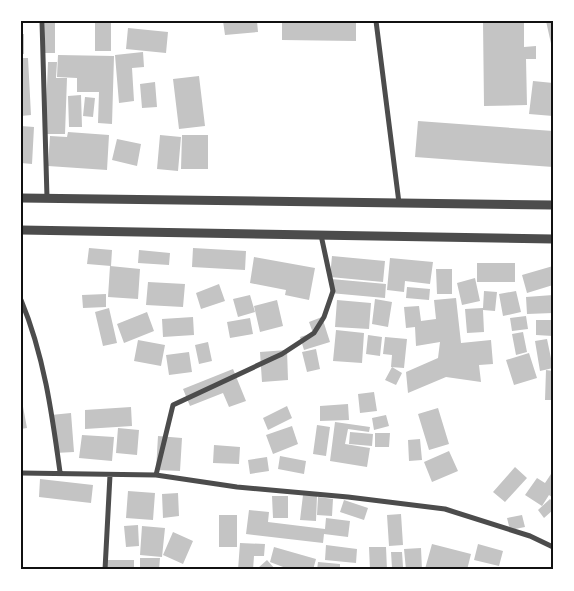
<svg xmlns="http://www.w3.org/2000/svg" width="574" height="591" viewBox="0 0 574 591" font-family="Spectral,serif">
<rect width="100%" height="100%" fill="#fff"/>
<path fill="#c4c4c4" d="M45,21H55V53H45Z
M223,21H257L258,32L225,35Z
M282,21H356V41L282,40Z
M483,21H524V47L536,46V59H526L527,105L484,106Z
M546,21H553V48H552Z
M95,23H111V51H95Z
M128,28L168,32L166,53L126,49Z
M21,34H24V54H21Z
M143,52L144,67L132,68L134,101L119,103L115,55Z
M58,55L114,56L112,124L98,123L99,92H77V78L57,77Z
M21,58H28L31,115L21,116Z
M48,62H57L56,78H67L65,134H45Z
M199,76L205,126L179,129L173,79Z
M533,81L553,83V116L529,114Z
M155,82L157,107L142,108L140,84Z
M81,95L82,127H69L68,96Z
M85,97L95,98L93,117L83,116Z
M418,121L553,131V167L415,157Z
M21,126L34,127L32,164L21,163Z
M68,132L109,135L107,170L48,166L50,136L67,137Z
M160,135L181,137L178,171L157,169Z
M182,135H208V169H181Z
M117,139L141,144L137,166L112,160Z
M89,248L112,250L111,266L87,264Z
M193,248L246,251L245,270L192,267Z
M139,250L170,253L169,265L138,263Z
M332,256L385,261L383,282L330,277Z
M254,257L315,268L309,300L285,295L286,290L250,283Z
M390,258L433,262L430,284L405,281L404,292L387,290Z
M477,263H515V282H477Z
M110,266L140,269L138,299L108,297Z
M553,266V285L527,293L522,275Z
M436,269H452V294H437Z
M475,278L480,301L462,305L457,283Z
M331,279L386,284L385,298L330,293Z
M148,282L185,284L183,307L146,305Z
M219,284L225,301L201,309L196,293Z
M407,287L430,289L429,300L406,298Z
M484,291L497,292L495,311L483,310L484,332L467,333L465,309L483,308Z
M516,291L521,312L503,316L499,294Z
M106,294V307L83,308L82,295Z
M250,295L255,312L238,317L233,299Z
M553,295V313L527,314L526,297Z
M456,298L461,343L491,340L493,364L479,365L481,382L446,377L408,393L406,372L438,358L440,342L416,346L415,327L406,328L404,307L419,306L421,321L436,319L434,300Z
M375,299L392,302L388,327L372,324Z
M277,300L283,326L260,332L254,306Z
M337,300L371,303L369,329L335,327Z
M109,308L117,343L103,346L95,312Z
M147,312L154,331L124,343L117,324Z
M526,316L528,329L512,331L510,318Z
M193,317L194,335L163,337L162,319Z
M322,317L330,342L304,350L300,337L313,333L309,322Z
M250,318L253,334L230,338L227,322Z
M536,320H553V336L536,335Z
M336,330L364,333L362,363L333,361Z
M523,332L527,352L516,355L512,334Z
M368,335L382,337L380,356L366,354Z
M385,337L407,339L404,368L391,367L392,355L383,354Z
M547,339L553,368L540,371L535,341Z
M138,340L165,345L161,366L134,361Z
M208,342L212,361L199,364L195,345Z
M316,349L320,369L307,372L302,352Z
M287,350L288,380L262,382L260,352Z
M189,352L192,372L169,375L166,355Z
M529,353L537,378L514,385L506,360Z
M392,367L402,373L396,385L385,380Z
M233,369L246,401L229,407L223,393L190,406L183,389Z
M546,370L553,371V400H545Z
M374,392L377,411L360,413L358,394Z
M21,396L27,428L21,429Z
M348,404L349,420L320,421V406Z
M287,406L292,418L268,430L263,418Z
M131,407L132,426L85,429V410Z
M438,408L449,444L429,450L418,414Z
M71,413L74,452L55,453L51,415Z
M386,415L389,426L374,430L372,418Z
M335,422L370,427L369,432L348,429L345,444L370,448L367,467L330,461Z
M317,425L330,427L326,456L313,454Z
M292,426L298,444L273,454L266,435Z
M118,428L139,430L137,455L116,453Z
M350,432L373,434L372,446L349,444Z
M375,433H390L389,447H375Z
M82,435L114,437L112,461L79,458Z
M158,436L182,438L180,471L156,470Z
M420,439L422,460L409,461L408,440Z
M214,445L240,447L239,464L213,463Z
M449,451L458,471L432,482L424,462Z
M280,456L306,461L304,474L278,469Z
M267,457L269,471L250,474L248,460Z
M515,467L527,478L505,502L493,492Z
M551,474L553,475V498L549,495L542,506L525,495L537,478L545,483Z
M40,479L93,485L91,503L39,497Z
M128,491L155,493L153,520L126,518Z
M178,493L179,516L163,518L162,494Z
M303,495L317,496L316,521L300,520Z
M272,496H288V518H273Z
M318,497L333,499L332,516L317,515Z
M550,499L553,502V510L544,518L538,510Z
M344,500L368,508L364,520L340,512Z
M249,510L269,512L268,522L325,529L326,518L350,521L348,537L324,534L323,543L246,534Z
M401,514L403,545L389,546L387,515Z
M219,515H237V547H219Z
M522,515L525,527L510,530L507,518Z
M138,525L139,546L126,547L124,526Z
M142,526L165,528L162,557L140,555Z
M173,532L193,541L183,564L163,555Z
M240,543L265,544L264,556H254L253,570H238Z
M432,544L471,554L467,570L425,569Z
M478,544L503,551L499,566L474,560Z
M326,545L357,549L356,563L325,560Z
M274,547L316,559L313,570H291L270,562Z
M369,547H386L387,570H370Z
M421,548L422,570H406L404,549Z
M391,552H402L403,567L392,568Z
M140,558H160L159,570H140Z
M103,560H134V570H103Z
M267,560L276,570H260L258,568Z
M318,562L340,564V570H317Z"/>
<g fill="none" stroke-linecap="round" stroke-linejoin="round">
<path stroke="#4c4c4c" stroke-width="5" d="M42,21L47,198
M376,21L399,203
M21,300C44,355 52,414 60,472
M21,473L156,475L237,487L348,497L445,509L530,536L553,547
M156,475L173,405L282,354L314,333L324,317L333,291L321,235
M105,570L110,475"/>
<path stroke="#4c4c4c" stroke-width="9" d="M21,198L553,205
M21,230L553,239"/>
</g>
<rect width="574" height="591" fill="none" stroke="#ffffff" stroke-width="45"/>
<rect x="22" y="22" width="530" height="546" fill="none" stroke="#111" stroke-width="2"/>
</svg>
